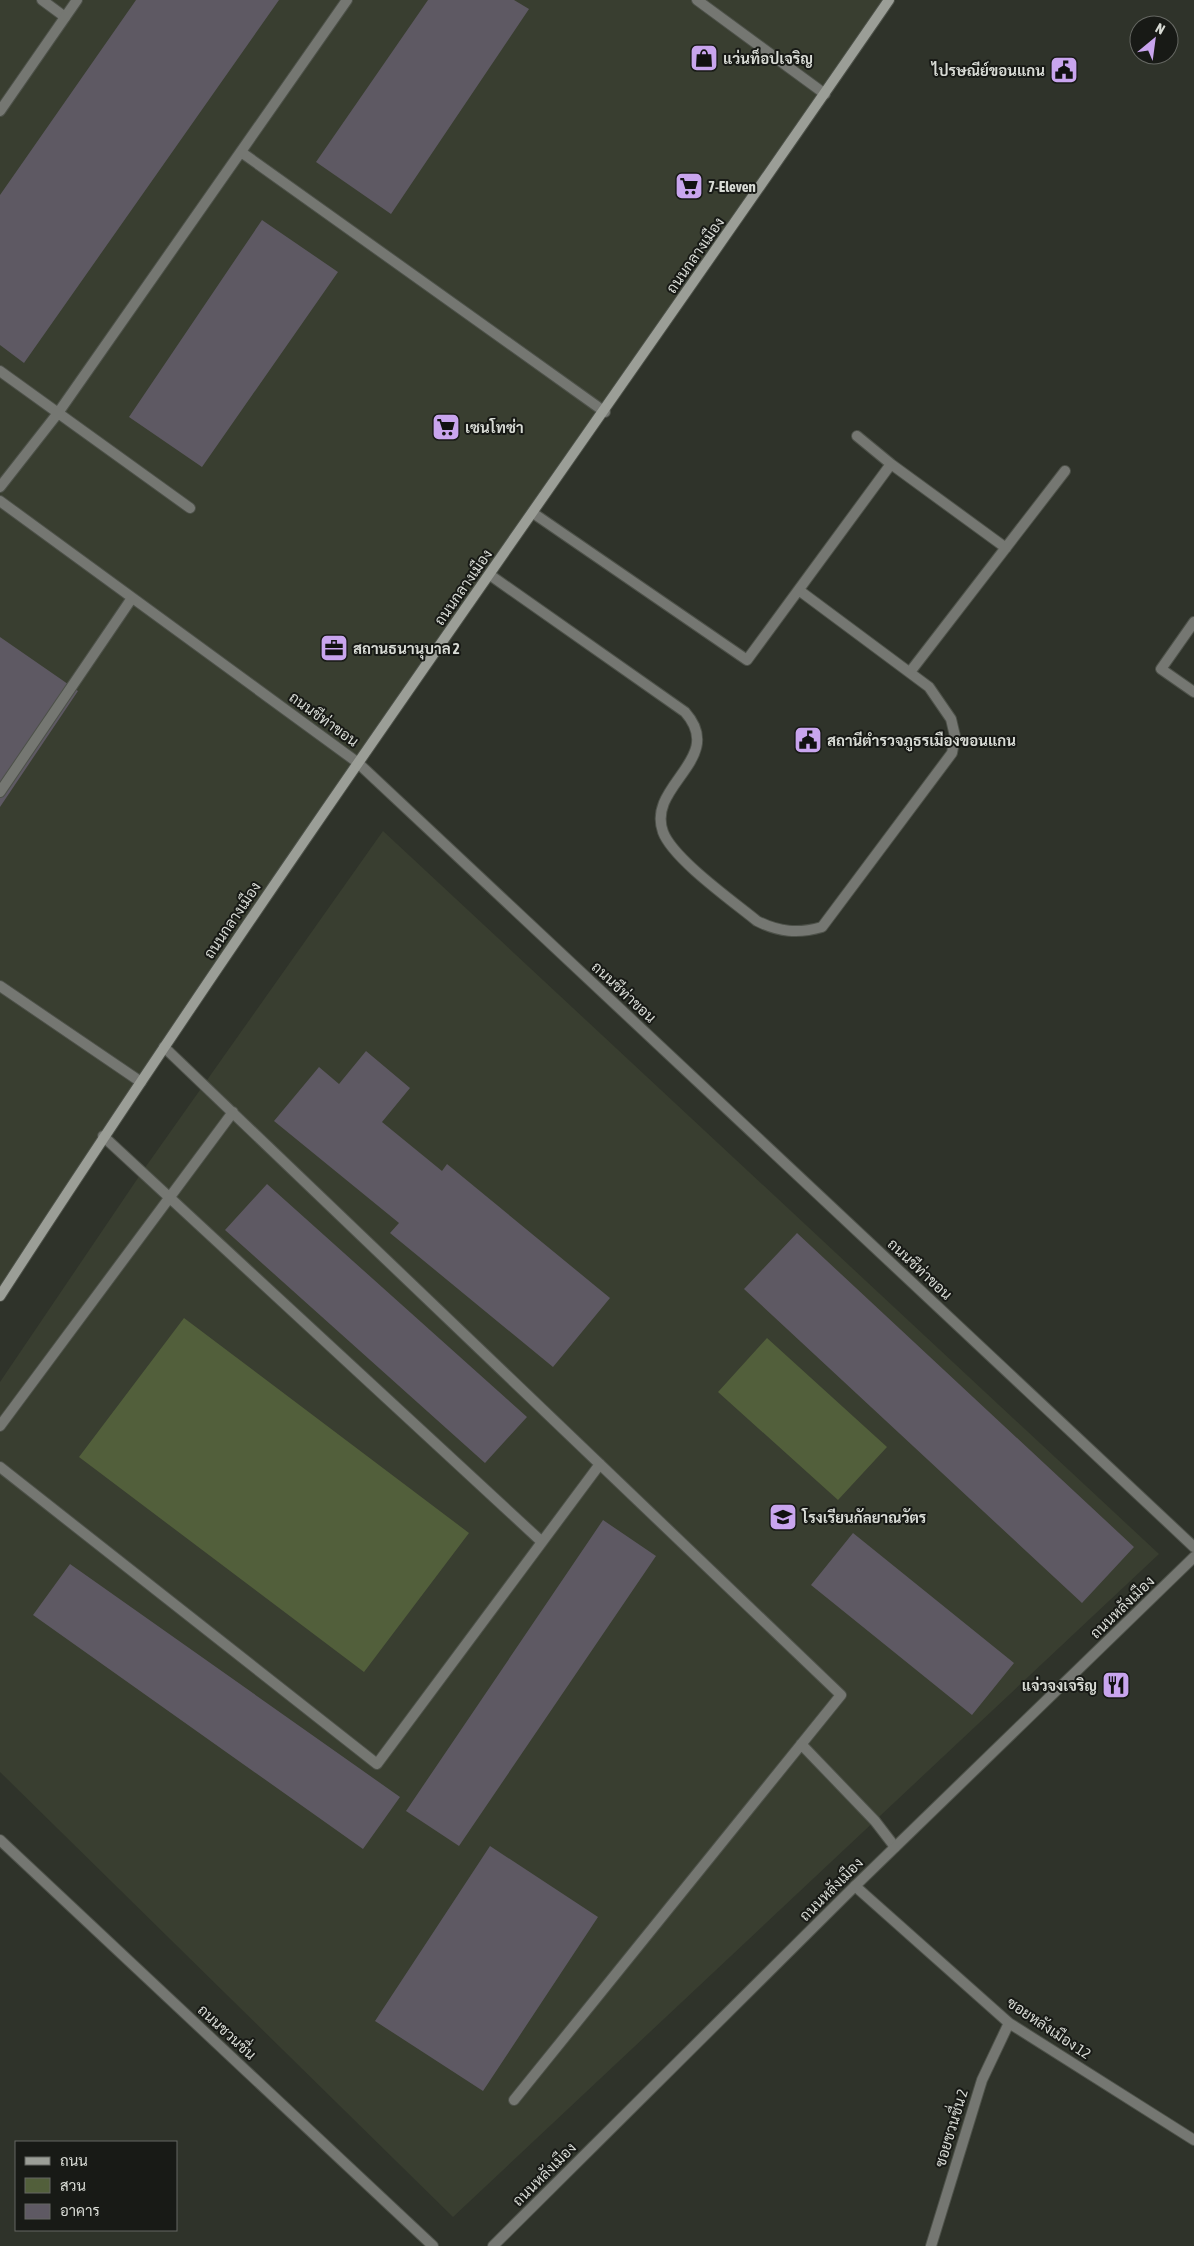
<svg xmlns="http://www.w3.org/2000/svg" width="1194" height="2246" viewBox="0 0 1194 2246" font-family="'Asap Condensed',Sarabun,sans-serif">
<rect width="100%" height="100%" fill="#2f332a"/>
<path fill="#393e30" d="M0,0H889L357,762L0,1295Z
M383,831L1159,1554L453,2217L0,1772V1382L142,1172Z"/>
<path fill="#525f3b" d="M184,1318L469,1533L364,1672L79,1457Z
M767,1338L887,1447L838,1500L718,1392Z"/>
<path fill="#5e5963" d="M136,0H279L24,363L0,345V195Z
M428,0H514L529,9L391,214L316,162Z
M262,220L338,272L202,467L129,417Z
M0,637L78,691L0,807Z
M366,1051L410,1088L382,1122L442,1171L447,1164L610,1298L553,1367L390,1233L399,1223L274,1121L319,1067L339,1084Z
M267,1184L527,1417L485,1463L225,1230Z
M797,1233L1134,1547L1082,1603L744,1289Z
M603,1520L656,1556L459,1846L406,1811Z
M853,1533L1014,1663L972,1715L811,1585Z
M70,1564L400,1797L363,1849L33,1615Z
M490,1846L598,1917L483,2091L375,2021Z"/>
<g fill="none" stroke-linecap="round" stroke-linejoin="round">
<defs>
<path id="service" d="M42,0L65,17
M857,436L891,464L1006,548
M533,513L747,660L891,464
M490,575L685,712C727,759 646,785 663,832C673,859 734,902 757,921C779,932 798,934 822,927L952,753L955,736L951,719L929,687L800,591
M910,672L1065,471
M164,1047L841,1695L514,2100
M103,1136L542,1542
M0,1426L233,1112
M0,1467L377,1764L600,1464
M801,1744L875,1821L895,1847"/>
<path id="pedestrian" d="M0,111L77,0
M241,152L605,412
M0,371L190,508
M0,487L58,413L347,0
M0,501L357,762
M0,792L132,598
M0,986L141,1082"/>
<path id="minor" d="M697,0L825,94
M1194,622L1161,669L1194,692
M855,1886L1009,2023L1194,2140
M931,2246L982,2080L1009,2023"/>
<path id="tertiary" d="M357,762L1194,1547
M0,1840L433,2246
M493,2246L855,1886L1194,1557"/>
<path id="secondary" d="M0,1296C285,856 592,431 889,0"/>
</defs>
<use href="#service" stroke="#4d5149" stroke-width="12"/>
<use href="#pedestrian" stroke="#4d5149" stroke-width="12"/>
<use href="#minor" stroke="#4d5149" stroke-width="12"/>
<use href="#tertiary" stroke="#4d5149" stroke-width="12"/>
<use href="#secondary" stroke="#4d5149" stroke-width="12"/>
<use href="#service" stroke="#757772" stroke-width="10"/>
<use href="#pedestrian" stroke="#757772" stroke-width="10"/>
<use href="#minor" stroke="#757772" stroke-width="10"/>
<use href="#tertiary" stroke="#757772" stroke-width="10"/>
<use href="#secondary" stroke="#9b9e97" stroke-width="10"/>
</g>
<defs>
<symbol id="shop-square" viewBox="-11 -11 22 22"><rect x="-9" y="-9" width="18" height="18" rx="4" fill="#c9a5ee" stroke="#181a16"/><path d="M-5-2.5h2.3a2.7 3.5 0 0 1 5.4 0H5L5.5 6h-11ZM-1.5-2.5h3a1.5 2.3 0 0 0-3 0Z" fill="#111"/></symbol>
<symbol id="civic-square" viewBox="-11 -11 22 22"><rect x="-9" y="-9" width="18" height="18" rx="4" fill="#c9a5ee" stroke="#181a16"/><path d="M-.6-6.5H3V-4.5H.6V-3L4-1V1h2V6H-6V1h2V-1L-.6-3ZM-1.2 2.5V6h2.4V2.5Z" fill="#111"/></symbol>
<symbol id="supermarket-square" viewBox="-11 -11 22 22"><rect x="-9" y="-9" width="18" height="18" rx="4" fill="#c9a5ee" stroke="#181a16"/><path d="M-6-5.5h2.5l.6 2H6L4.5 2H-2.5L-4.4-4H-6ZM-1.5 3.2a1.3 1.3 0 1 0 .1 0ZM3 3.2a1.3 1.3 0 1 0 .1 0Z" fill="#111"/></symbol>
<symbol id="office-square" viewBox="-11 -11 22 22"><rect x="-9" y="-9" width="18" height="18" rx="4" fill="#c9a5ee" stroke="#181a16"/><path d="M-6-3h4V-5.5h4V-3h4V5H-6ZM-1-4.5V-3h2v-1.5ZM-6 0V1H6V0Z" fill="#111"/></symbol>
<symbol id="school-square" viewBox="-11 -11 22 22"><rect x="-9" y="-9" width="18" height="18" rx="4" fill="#c9a5ee" stroke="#181a16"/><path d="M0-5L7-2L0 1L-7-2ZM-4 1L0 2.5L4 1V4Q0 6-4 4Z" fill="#111"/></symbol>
<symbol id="restaurant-square" viewBox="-11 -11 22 22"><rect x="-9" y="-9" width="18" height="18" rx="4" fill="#c9a5ee" stroke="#181a16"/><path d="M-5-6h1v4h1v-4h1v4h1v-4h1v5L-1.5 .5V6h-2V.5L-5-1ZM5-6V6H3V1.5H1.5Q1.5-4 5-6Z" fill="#111"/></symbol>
</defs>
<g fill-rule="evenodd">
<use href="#shop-square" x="688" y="42" width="32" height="32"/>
<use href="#civic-square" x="1048" y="54" width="32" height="32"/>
<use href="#supermarket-square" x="673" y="170" width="32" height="32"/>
<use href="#supermarket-square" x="430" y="411" width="32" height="32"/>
<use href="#office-square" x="318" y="632" width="32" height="32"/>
<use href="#civic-square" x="792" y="724" width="32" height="32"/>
<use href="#school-square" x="767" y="1501" width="32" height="32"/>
<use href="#restaurant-square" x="1100" y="1669" width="32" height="32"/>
</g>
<g text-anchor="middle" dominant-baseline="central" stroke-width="4" stroke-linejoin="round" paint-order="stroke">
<g font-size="15" font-weight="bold" fill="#d8dbd5" stroke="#181a16" text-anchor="start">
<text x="723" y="58">แว่นท็อปเจริญ</text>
<text x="1045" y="70" text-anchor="end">ไปรษณีย์ขอนแกน</text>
<text x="708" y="186">7-Eleven</text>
<text x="465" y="427">เซนโทซ่า</text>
<text x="353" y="648">สถานธนานุบาล 2</text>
<text x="827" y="740">สถานีตำรวจภูธรเมืองขอนแกน</text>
<text x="802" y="1517">โรงเรียนกัลยาณวัตร</text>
<text x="1097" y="1685" text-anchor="end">แจ่วจงเจริญ</text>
</g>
<g font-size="15" fill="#d8dbd5" stroke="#181a16">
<text transform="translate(695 255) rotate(-55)">ถนนกลางเมือง</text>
<text transform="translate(463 587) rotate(-55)">ถนนกลางเมือง</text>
<text transform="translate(324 719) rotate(36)">ถนนชีท่าขอน</text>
<text transform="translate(232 920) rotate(-56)">ถนนกลางเมือง</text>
<text transform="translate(624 992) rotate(43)">ถนนชีท่าขอน</text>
<text transform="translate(920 1269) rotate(43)">ถนนชีท่าขอน</text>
<text transform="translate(1122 1607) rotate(-44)">ถนนหลังเมือง</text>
<text transform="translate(831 1889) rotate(-45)">ถนนหลังเมือง</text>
<text transform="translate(1049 2028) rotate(34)">ซอยหลังเมือง 12</text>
<text transform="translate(227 2032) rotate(43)">ถนนชวนชื่น</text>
<text transform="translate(951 2128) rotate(-73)">ซอยชวนชื่น 2</text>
<text transform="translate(544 2174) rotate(-45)">ถนนหลังเมือง</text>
</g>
</g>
<rect x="15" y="2141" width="162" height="90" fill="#181a16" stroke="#656762"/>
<rect x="25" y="2157" width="25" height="8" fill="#9b9e97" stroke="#656762"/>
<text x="60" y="2166" font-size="15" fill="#d8dbd5">ถนน</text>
<rect x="25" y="2178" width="25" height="15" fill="#525f3b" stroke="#656762"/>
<text x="60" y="2191" font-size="15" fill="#d8dbd5">สวน</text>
<rect x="25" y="2204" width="25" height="15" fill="#5e5963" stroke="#656762"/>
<text x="60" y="2216" font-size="15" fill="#d8dbd5">อาคาร</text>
<g transform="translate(1154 40) rotate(29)"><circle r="24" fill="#181a16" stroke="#656762"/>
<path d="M0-4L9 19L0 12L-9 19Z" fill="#c9a5ee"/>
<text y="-8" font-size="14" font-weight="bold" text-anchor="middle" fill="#d8dbd5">N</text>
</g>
</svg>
